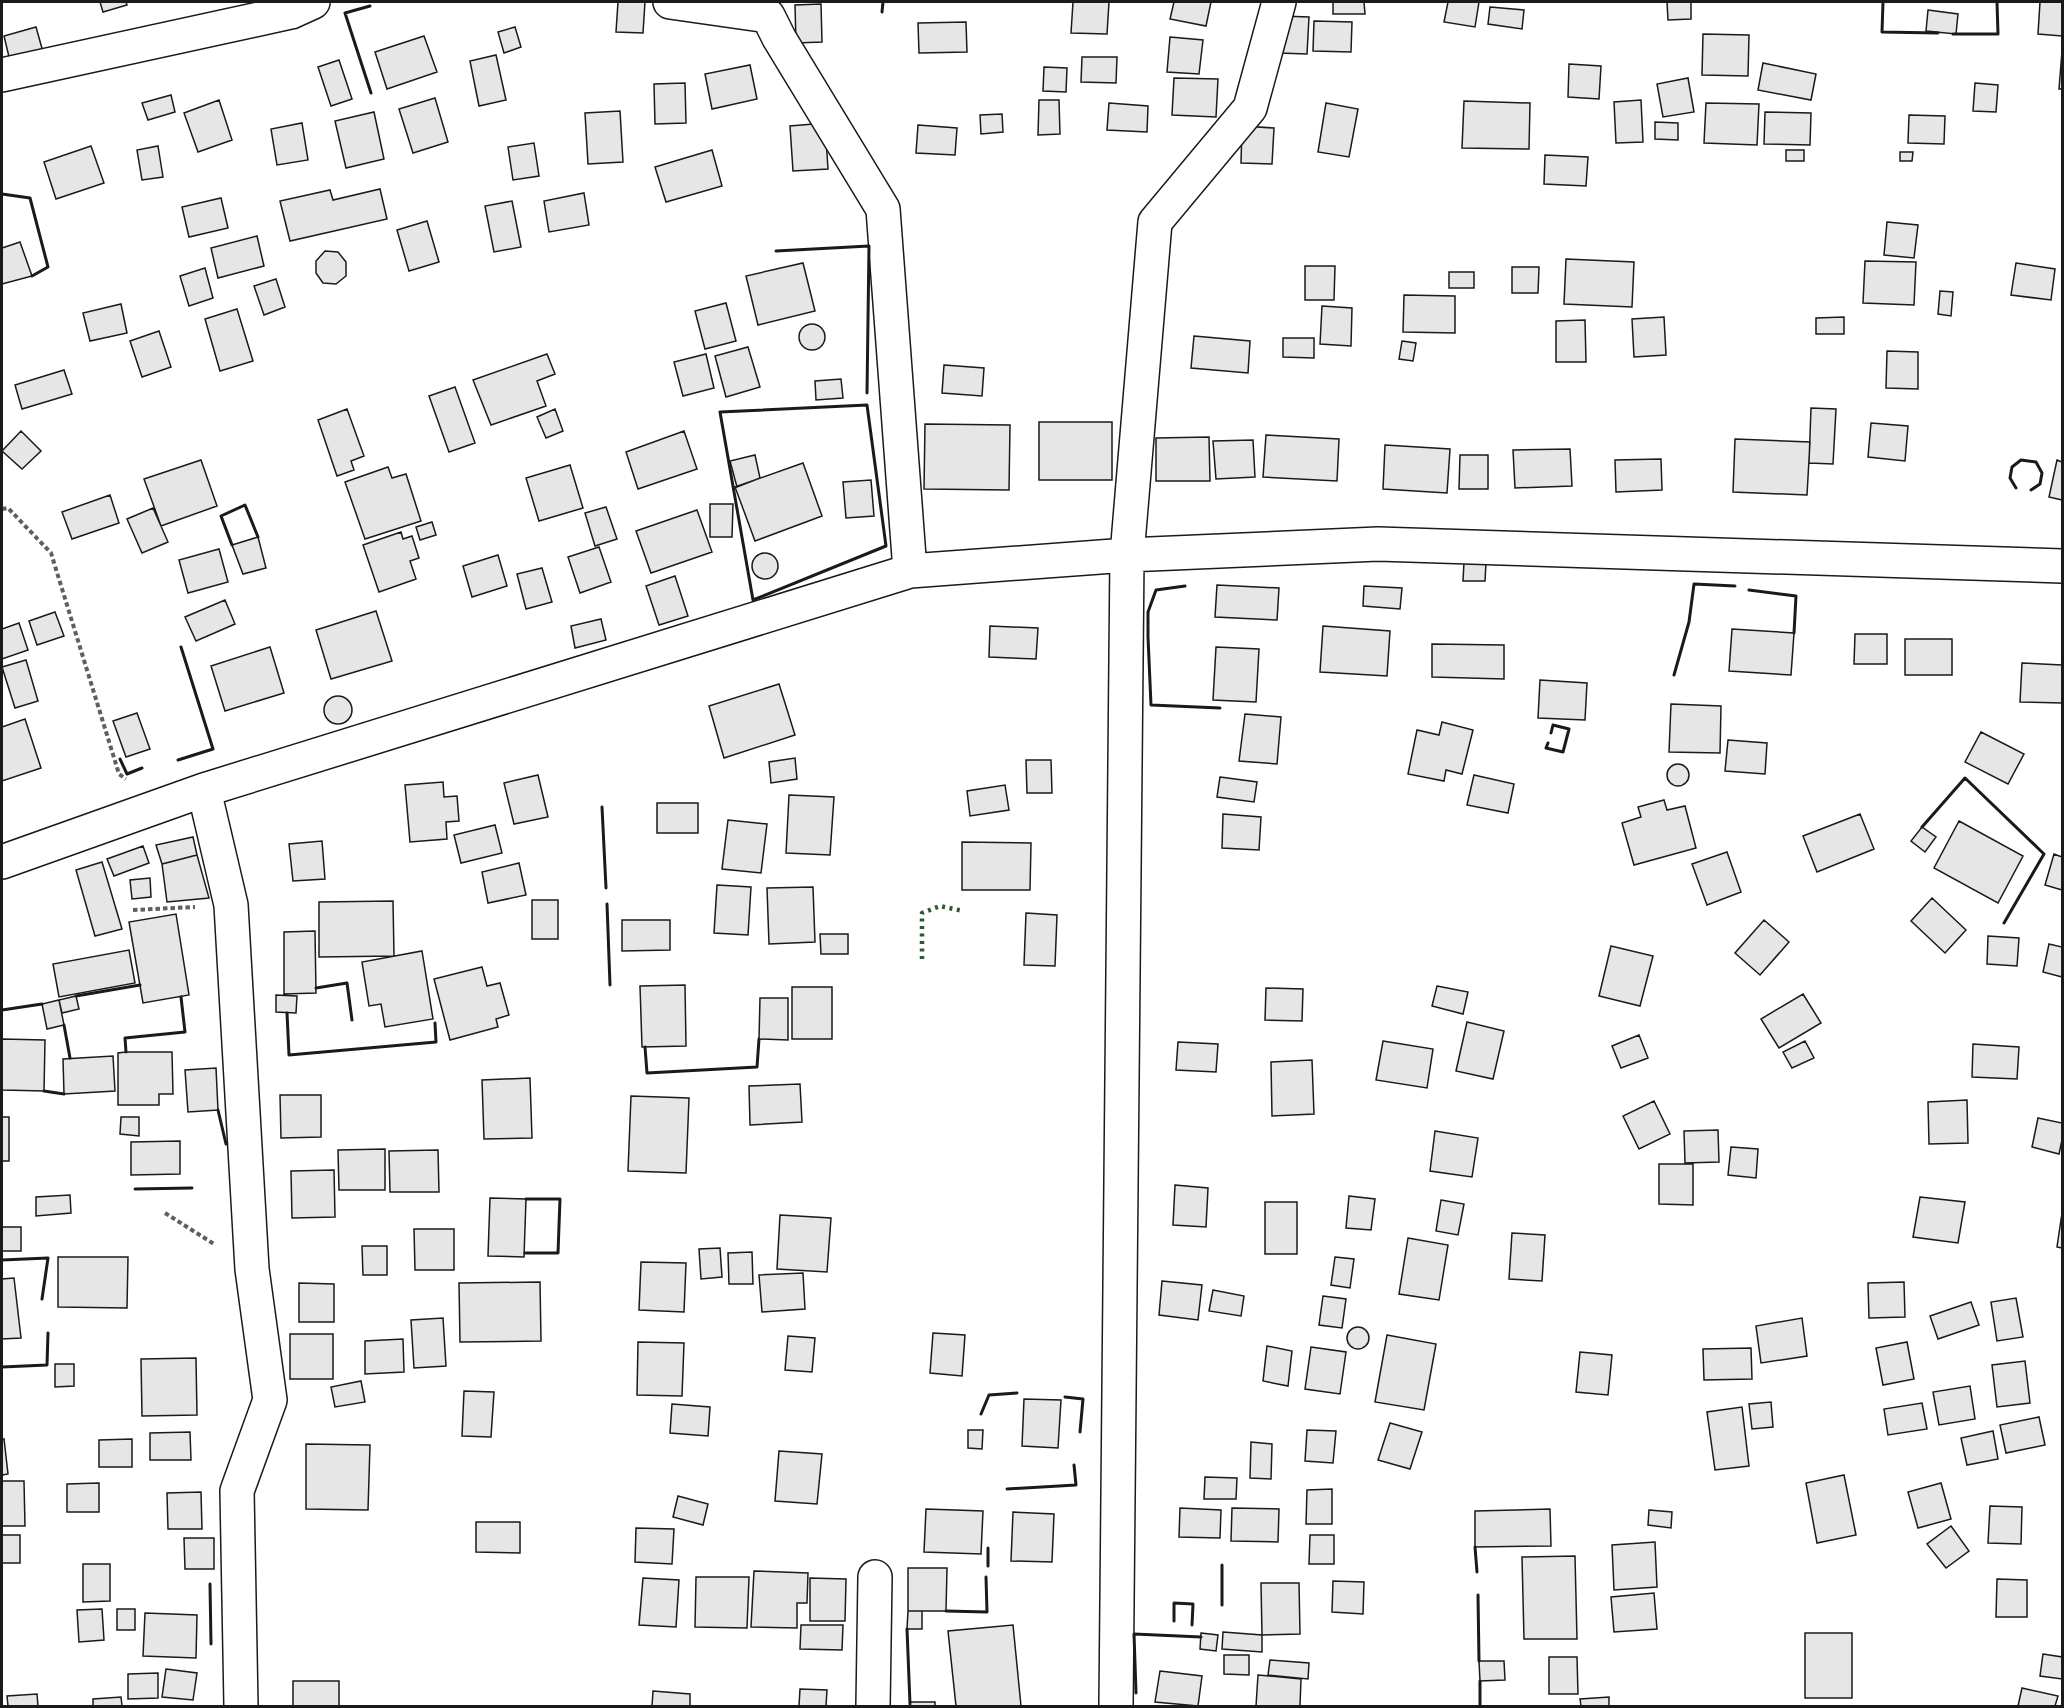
<svg xmlns="http://www.w3.org/2000/svg" width="2064" height="1708" viewBox="0 0 2064 1708" font-family="'Asap Condensed',sans-serif">
<rect width="100%" height="100%" fill="#fff"/>
<path fill="#e6e6e6" stroke="#1a1a1a" stroke-width="1.5" d="M100,2H126L127,5L103,12Z
M618,2H645L643,33L616,32Z
M1073,2H1109L1107,34L1071,33Z
M1174,2H1211L1206,26L1170,19Z
M1333,2H1364L1365,14H1333Z
M1448,2H1479L1475,27L1444,22Z
M1667,2H1691V19L1668,20Z
M2040,2H2062V36L2038,34Z
M821,4L822,42L796,43L795,5Z
M1490,7L1524,10L1522,29L1488,24Z
M1928,10L1958,14L1956,34L1926,31Z
M1281,16L1309,17L1307,54L1279,53Z
M1314,21L1352,22L1351,52L1313,51Z
M966,22L967,52L919,53L918,23Z
M36,27L43,52L10,61L4,36Z
M515,27L521,47L504,53L498,32Z
M1703,34L1749,35L1748,76L1702,75Z
M424,36L437,72L387,89L375,52Z
M1170,37L1203,40L1199,74L1167,72Z
M2062,51V89H2059Z
M496,55L506,100L479,106L470,61Z
M1082,57H1117L1116,83L1081,82Z
M339,60L352,99L331,106L318,67Z
M1763,63L1816,74L1811,100L1758,90Z
M1569,64L1601,66L1599,99L1568,97Z
M750,65L757,99L712,109L705,74Z
M1044,67L1067,68L1066,92L1043,91Z
M1174,78L1218,79L1216,117L1172,115Z
M1688,78L1694,112L1663,117L1657,84Z
M685,83L686,123L655,124L654,84Z
M1975,83L1998,85L1996,112L1973,111Z
M171,95L175,112L148,120L142,103Z
M435,98L448,142L413,153L399,109Z
M219,100L232,140L198,152L184,113Z
M1039,100H1059L1060,134L1038,135Z
M1641,100L1643,142L1616,143L1614,102Z
M1464,101L1530,103L1529,149L1462,148Z
M1109,103L1148,106L1147,132L1107,130Z
M1326,103L1358,109L1349,157L1318,152Z
M1706,103L1759,104L1757,145L1704,143Z
M620,111L623,162L588,164L585,113Z
M374,112L384,159L346,168L335,121Z
M1765,112L1811,113L1810,145L1764,144Z
M1002,114L1003,132L981,134L980,115Z
M1909,115L1945,116L1944,144L1908,143Z
M1655,122L1678,123V140L1655,139Z
M302,123L308,160L277,165L271,129Z
M825,123L828,169L793,171L790,126Z
M918,125L957,128L955,155L916,153Z
M1242,126L1274,128L1272,164L1241,163Z
M534,143L539,176L513,180L508,147Z
M91,146L104,183L56,199L44,162Z
M158,146L163,177L142,180L137,150Z
M712,150L722,186L666,202L655,167Z
M1786,150H1804V161H1786Z
M1900,152H1913L1912,161H1900Z
M1545,155L1588,157L1586,186L1544,184Z
M380,189L387,219L290,241L280,201L330,190L333,200Z
M584,193L589,225L549,232L544,201Z
M221,198L228,228L189,237L182,207Z
M512,201L521,247L494,252L485,206Z
M427,221L439,262L409,271L397,230Z
M1887,222L1918,225L1914,258L1884,255Z
M257,236L264,266L218,278L211,248Z
M20,242L32,276L2,284V248Z
M325,251L338,252L346,262V276L336,284L323,283L316,273V261Z
M1566,259L1634,262L1632,307L1564,304Z
M1865,261L1916,262L1914,305L1863,303Z
M803,263L815,311L758,325L746,276Z
M2016,263L2055,269L2051,300L2011,295Z
M1305,266H1335L1334,300H1305Z
M1512,267H1539L1538,293H1512Z
M205,268L213,298L189,306L180,276Z
M1449,272H1474V288H1449Z
M276,279L285,307L264,315L254,286Z
M1940,291L1953,292L1951,316L1938,314Z
M1404,295L1455,296V333L1403,332Z
M726,303L736,341L705,349L695,311Z
M121,304L127,333L90,341L83,313Z
M1322,306L1352,308L1351,346L1320,344Z
M237,309L253,361L220,371L205,319Z
M1664,317L1666,355L1634,357L1632,319Z
M1844,317V334H1816V318Z
M1585,320L1586,362H1556V321Z
M799 337a13 13 0 1 1 26 0a13 13 0 1 1-26 0Z
M159,331L171,367L142,377L130,341Z
M1194,336L1250,341L1248,373L1191,368Z
M1283,338H1314V358L1283,357Z
M1402,341L1416,343L1413,361L1399,359Z
M748,347L760,387L726,397L715,356Z
M1887,351L1918,352V389L1886,388Z
M547,354L555,374L537,381L546,406L491,425L473,380Z
M706,354L714,388L683,396L674,362Z
M944,365L984,368L982,396L942,393Z
M64,370L72,394L22,409L15,385Z
M841,379L843,398L816,400L815,381Z
M455,387L475,443L449,452L429,396Z
M1811,408L1836,409L1833,464L1809,463Z
M347,409L364,456L351,461L354,470L337,476L318,420Z
M555,409L563,431L546,438L537,417Z
M1039,422H1112V480H1039Z
M1871,423L1908,426L1905,461L1868,457Z
M925,424L1010,425L1009,490L924,489Z
M21,431L41,451L22,469L2,451Z
M684,431L697,469L638,489L626,452Z
M1266,435L1339,439L1337,481L1263,477Z
M1209,437L1210,481H1156V438Z
M1735,439L1810,442L1807,495L1733,492Z
M1253,440L1255,477L1216,479L1213,441Z
M1385,445L1450,449L1447,493L1383,489Z
M1570,449L1572,486L1515,488L1513,450Z
M755,455L760,478L737,487L730,461Z
M1460,455H1488V489H1459Z
M1661,459L1662,490L1616,492L1615,460Z
M201,460L217,506L161,526L144,479Z
M2057,460L2062,462V500L2049,497Z
M803,463L822,516L755,541L735,487Z
M570,465L583,508L539,521L526,478Z
M388,467L392,478L406,474L421,521L365,539L345,482Z
M871,480L874,516L846,518L843,482Z
M110,495L119,523L72,539L62,512Z
M710,504H733L732,537H710Z
M606,507L617,539L595,546L585,513Z
M153,508L168,542L142,553L127,519Z
M697,510L712,552L651,573L636,531Z
M432,522L436,535L420,540L416,527Z
M401,532L403,539L412,536L419,558L410,561L416,579L379,592L363,545Z
M258,537L266,568L243,574L232,545Z
M599,547L611,582L580,593L568,557Z
M219,549L228,582L188,593L179,560Z
M752 566a13 13 0 1 1 26 0a13 13 0 1 1-26 0Z
M498,555L507,586L472,597L463,566Z
M1464,562L1486,563L1485,581H1463Z
M542,568L552,602L526,609L517,574Z
M675,576L688,616L659,625L646,586Z
M1217,585L1279,588L1277,620L1215,617Z
M1364,586L1402,588L1400,609L1363,606Z
M225,600L235,624L196,641L185,617Z
M376,611L392,661L331,679L316,630Z
M55,612L64,636L37,645L29,621Z
M601,619L606,640L575,648L571,626Z
M19,623L28,650L2,659V629Z
M990,626L1038,628L1036,659L989,657Z
M1323,626L1390,631L1387,676L1320,672Z
M1732,629L1794,633L1791,675L1729,671Z
M1855,634H1887V664H1854Z
M1905,639H1952V675H1905Z
M1432,644L1504,645V679L1432,677Z
M270,647L284,693L225,711L211,666Z
M1216,647L1259,649L1256,702L1213,700Z
M26,660L38,701L15,708L2,667Z
M2022,663L2062,665V703L2020,702Z
M1540,680L1587,683L1585,720L1538,718Z
M779,684L795,735L724,758L709,706Z
M324 710a14 14 0 1 1 28 0a14 14 0 1 1-28 0Z
M1671,704L1721,706L1720,753L1669,752Z
M137,713L150,749L126,757L113,721Z
M1245,714L1281,717L1277,764L1239,761Z
M25,719L41,768L2,781V727Z
M1442,722L1473,730L1462,774L1446,770L1444,781L1408,774L1417,730L1439,735Z
M1981,732L2024,754L2008,784L1965,762Z
M1728,740L1767,743L1765,774L1725,771Z
M795,758L797,779L771,783L769,762Z
M1026,760H1051L1052,793H1027Z
M1667 775a11 11 0 1 1 22 0a11 11 0 1 1-22 0Z
M538,775L548,817L514,824L504,783Z
M1474,775L1514,784L1508,813L1467,805Z
M1220,777L1257,782L1254,802L1217,797Z
M443,782L444,797L457,796L459,821L446,822L447,839L410,842L405,785Z
M1005,785L1009,810L970,816L967,791Z
M789,795L834,797L830,855L786,853Z
M1664,800L1667,810L1685,806L1696,848L1634,865L1622,823L1641,817L1638,807Z
M657,803H698V833H657Z
M1223,814L1261,817L1259,850L1222,848Z
M1860,814L1874,849L1817,872L1803,836Z
M728,820L767,824L761,873L722,869Z
M1959,821L2023,856L1998,903L1934,868Z
M495,825L502,853L461,863L454,835Z
M1922,827L1936,837L1925,852L1911,841Z
M193,837L197,855L162,864L156,845Z
M322,841L325,879L293,881L289,844Z
M962,842L1031,843L1030,890H962Z
M143,846L149,863L114,876L107,859Z
M1727,852L1741,892L1707,905L1692,864Z
M2054,854L2062,857V890L2045,885Z
M197,855L209,898L167,902L162,864Z
M102,862L122,929L95,936L76,870Z
M519,863L526,895L488,903L482,872Z
M150,878L151,897L132,899L130,880Z
M717,885L751,887L748,935L714,933Z
M813,887L815,942L769,944L767,888Z
M1932,898L1966,930L1945,953L1911,921Z
M532,900H558V939H532Z
M393,901L394,956L319,957V902Z
M1026,913L1057,915L1055,966L1024,965Z
M176,914L189,995L143,1003L129,922Z
M622,920H670V950L622,951Z
M1764,920L1789,942L1760,975L1735,953Z
M315,931L316,993L284,994V932Z
M820,934H848V954H821Z
M1988,936L2019,938L2017,966L1987,964Z
M2049,944L2062,947V977L2043,972Z
M1611,946L1653,956L1640,1006L1599,996Z
M129,950L135,983L59,997L53,964Z
M422,951L433,1019L385,1027L381,1004L369,1006L362,962Z
M482,967L487,986L500,983L509,1015L496,1019L498,1027L450,1040L434,979Z
M685,985L686,1046L642,1047L640,986Z
M1437,986L1468,992L1463,1014L1432,1006Z
M792,987H832V1039H792Z
M1266,988L1303,989L1302,1021L1265,1020Z
M1803,994L1821,1023L1779,1048L1761,1019Z
M276,995L297,996L296,1013L276,1012Z
M76,996L79,1009L62,1013L59,1000Z
M760,998H788V1040L759,1039Z
M59,1000L64,1025L47,1029L42,1004Z
M1467,1022L1504,1031L1493,1079L1456,1071Z
M1639,1035L1648,1058L1621,1068L1612,1046Z
M2,1039L45,1040L44,1091L2,1090Z
M1383,1041L1433,1049L1427,1088L1376,1080Z
M1805,1041L1814,1058L1792,1068L1783,1052Z
M1178,1042L1218,1044L1216,1072L1176,1070Z
M1973,1044L2019,1047L2017,1079L1972,1077Z
M126,1052H172L173,1094H159V1105H118V1053Z
M113,1056L115,1091L64,1094L63,1059Z
M1312,1060L1314,1114L1272,1116L1271,1062Z
M216,1068L218,1110L188,1112L185,1070Z
M530,1078L532,1138L484,1139L482,1080Z
M800,1084L802,1122L750,1125L749,1086Z
M280,1095H321V1137L281,1138Z
M631,1096L689,1098L686,1173L628,1171Z
M1967,1100L1968,1143L1929,1144L1928,1102Z
M1654,1101L1670,1134L1639,1149L1623,1116Z
M2,1117H9V1161H2Z
M121,1117H139V1136L120,1134Z
M2038,1118L2062,1123V1140L2059,1154L2032,1147Z
M1718,1130L1719,1162L1685,1163L1684,1131Z
M1435,1131L1478,1138L1472,1177L1430,1171Z
M180,1141V1174L131,1175V1142Z
M1731,1147L1758,1149L1756,1178L1728,1175Z
M385,1149V1190H339L338,1150Z
M438,1150L439,1192H390L389,1151Z
M1659,1164H1693V1205L1659,1204Z
M334,1170L335,1217L292,1218L291,1171Z
M1175,1185L1208,1188L1206,1227L1173,1225Z
M70,1195L71,1213L36,1216V1197Z
M1349,1196L1375,1199L1371,1230L1346,1228Z
M1920,1197L1965,1202L1958,1243L1913,1237Z
M490,1198L526,1199L524,1257L488,1256Z
M1441,1200L1464,1204L1458,1235L1436,1231Z
M1265,1202H1297V1254H1265Z
M2062,1213V1248L2057,1247Z
M780,1215L831,1218L827,1272L777,1269Z
M2,1227H21V1251H2Z
M414,1229H454V1270H415Z
M1512,1233L1545,1235L1542,1281L1509,1279Z
M1408,1238L1448,1245L1439,1300L1399,1294Z
M362,1246H387V1275H363Z
M720,1248L722,1277L701,1279L699,1249Z
M752,1252L753,1284H729L728,1253Z
M58,1257H128L127,1308L58,1307Z
M1335,1257L1354,1259L1350,1288L1331,1285Z
M641,1262L686,1263L684,1312L639,1310Z
M803,1273L805,1309L762,1312L759,1275Z
M14,1278L21,1338L2,1339V1279Z
M1162,1281L1202,1285L1198,1320L1159,1315Z
M540,1282L541,1341L460,1342L459,1283Z
M1904,1282L1905,1317L1869,1318L1868,1283Z
M299,1283L334,1284V1322H299Z
M1213,1290L1244,1296L1241,1316L1209,1311Z
M1323,1296L1346,1299L1342,1328L1319,1325Z
M2016,1298L2023,1337L1997,1341L1991,1302Z
M1971,1302L1979,1325L1938,1339L1930,1316Z
M443,1318L446,1366L414,1368L411,1320Z
M1802,1318L1807,1356L1761,1363L1756,1326Z
M1347 1338a11 11 0 1 1 22 0a11 11 0 1 1-22 0Z
M933,1333L965,1335L962,1376L930,1373Z
M290,1334H333V1379H290Z
M1387,1335L1436,1344L1424,1410L1375,1402Z
M788,1336L815,1338L812,1372L785,1370Z
M403,1339L404,1372L365,1374V1341Z
M638,1342L684,1343L682,1396L637,1395Z
M1907,1342L1914,1379L1883,1385L1876,1348Z
M1267,1346L1292,1351L1288,1386L1263,1381Z
M1311,1347L1346,1352L1340,1394L1305,1389Z
M1751,1348L1752,1379L1704,1380L1703,1349Z
M1580,1352L1612,1355L1608,1395L1576,1392Z
M196,1358L197,1415L142,1416L141,1359Z
M2025,1361L2030,1403L1997,1407L1992,1365Z
M55,1364H74V1386L55,1387Z
M361,1381L365,1402L335,1407L331,1387Z
M1970,1386L1975,1419L1939,1425L1933,1392Z
M464,1391L494,1392L491,1437L462,1436Z
M1024,1399L1061,1400L1058,1448L1022,1446Z
M1771,1402L1773,1427L1752,1429L1749,1404Z
M1922,1403L1927,1429L1888,1435L1884,1409Z
M672,1404L710,1407L708,1436L670,1433Z
M1742,1407L1749,1466L1715,1470L1707,1412Z
M2039,1417L2045,1445L2006,1453L2000,1425Z
M1390,1423L1422,1432L1410,1469L1378,1460Z
M968,1430H983L982,1449L968,1448Z
M1307,1430L1336,1431L1333,1463L1305,1461Z
M1993,1431L1998,1459L1967,1465L1961,1438Z
M190,1432L191,1460H150V1433Z
M4,1439L8,1474L2,1475V1440Z
M132,1439V1467H99V1440Z
M1251,1442L1272,1444L1271,1479L1250,1478Z
M306,1444L370,1445L368,1510L306,1509Z
M779,1451L822,1454L817,1504L775,1501Z
M1844,1475L1856,1535L1817,1543L1806,1483Z
M1205,1477L1237,1478L1236,1499H1204Z
M2,1481H24L25,1526H2Z
M99,1483V1512H67V1484Z
M1941,1483L1951,1519L1918,1528L1908,1492Z
M1332,1489V1524H1306L1307,1490Z
M201,1492L202,1529H168L167,1493Z
M678,1496L708,1504L703,1525L673,1517Z
M1990,1506L2022,1507L2021,1544L1988,1543Z
M1180,1508L1221,1510L1220,1538L1179,1537Z
M1232,1508L1279,1509L1278,1542L1231,1541Z
M926,1509L983,1511L981,1554L924,1552Z
M1550,1509L1551,1546L1475,1547V1511Z
M1649,1510L1672,1512L1671,1528L1648,1525Z
M1013,1512L1054,1514L1052,1562L1011,1561Z
M476,1522H520V1553L476,1552Z
M1951,1526L1969,1551L1946,1568L1927,1544Z
M636,1528L674,1529L672,1564L635,1562Z
M2,1535H20V1563H2Z
M1310,1535H1334V1564H1309Z
M184,1538H214V1569H185Z
M1655,1542L1657,1587L1614,1590L1612,1545Z
M1575,1556L1577,1639H1524L1522,1557Z
M83,1564H110V1601L83,1602Z
M908,1568H947L946,1611H908Z
M754,1571L808,1573L807,1603H797V1628L751,1627Z
M696,1577H749L747,1628L695,1627Z
M643,1578L679,1580L676,1627L639,1625Z
M810,1578L846,1579L845,1621H810Z
M1997,1579L2027,1580V1617H1996Z
M1333,1581L1364,1582L1363,1614L1332,1612Z
M1261,1583H1299L1300,1634L1262,1635Z
M1654,1593L1657,1629L1614,1632L1611,1597Z
M102,1609L104,1640L79,1642L77,1610Z
M117,1609H135V1630H117Z
M908,1611H922V1629H907Z
M145,1613L197,1615L196,1658L143,1656Z
M801,1625H843L842,1650L800,1649Z
M1013,1625L1021,1706H956L948,1631Z
M1223,1632L1262,1635V1652L1222,1649Z
M1201,1633L1218,1635L1216,1651L1200,1649Z
M1805,1633H1852V1698H1805Z
M2043,1654L2062,1657V1679L2040,1676Z
M1224,1655H1249V1675L1224,1674Z
M1549,1657H1577L1578,1694H1549Z
M1270,1660L1309,1663L1308,1679L1268,1675Z
M1479,1661H1504L1505,1680L1480,1681Z
M166,1669L197,1673L193,1700L162,1697Z
M1160,1671L1202,1676L1198,1706L1155,1702Z
M158,1673V1698L128,1699V1674Z
M1258,1675L1301,1679L1300,1706H1256Z
M293,1681H339V1706H293Z
M2022,1688L2058,1696L2055,1706H2018Z
M800,1689L827,1690L826,1706H799Z
M653,1691L690,1694V1706H652Z
M37,1694L38,1706H8L7,1696Z
M121,1697L122,1706H93V1699Z
M1609,1697V1706H1581L1580,1699Z
M910,1702H935V1706H910Z"/>
<g fill="none" stroke-linecap="round" stroke-linejoin="round">
<defs>
<path id="street" d="M670,2L768,16L779,38L883,209L910,571
M2,75L291,12L313,2
M204,790L231,905L252,1269L270,1400L237,1491L241,1706
M2,862L204,790L910,571L1127,555L1378,544L2062,566
M873,1706L875,1577
M1116,1706L1127,555L1155,222L1250,108L1279,2"/>
</defs>
<use href="#street" stroke="#1a1a1a" stroke-width="36"/>
<path stroke="#5f5f5f" stroke-width="4" stroke-dasharray="4.5 3" stroke-linecap="butt" d="M2,509L8,508L51,553L119,774L126,779
M133,910L195,907
M165,1213L214,1244"/>
<use href="#street" stroke="#fff" stroke-width="33"/>
<path stroke="#2b5a34" stroke-width="4.5" stroke-dasharray="3 4.5" stroke-linecap="butt" d="M922,959V913L940,906L963,911"/>
<path stroke="#1a1a1a" stroke-width="3" d="M1883,2L1882,32L1938,33
M370,6L345,13L371,93
M882,12L883,2
M1953,34H1998L1997,2
M2,194L30,198L48,267L32,276
M776,251L869,246L867,393
M867,405L886,546L753,600L720,412Z
M2016,488L2010,478L2012,467L2021,460L2036,462L2042,473L2040,484L2031,490
M232,545L221,516L245,505L258,537
M1185,586L1156,590L1148,612V637L1151,705L1220,708
M1749,590L1796,596L1794,633
M1674,675L1689,622L1694,584L1735,586
M1548,743L1546,748L1563,752L1569,729L1553,725L1551,733
M120,759L127,774L142,768
M178,760L213,749L181,647
M602,807L606,888
M1922,827L1965,778L2044,854L2004,923
M607,904L610,985
M316,988L347,983L352,1020
M76,996L140,985
M2,1010L42,1004
M287,1013L289,1055L436,1042L435,1023
M64,1025L70,1058
M645,1047L647,1073L757,1067L759,1039
M126,1052L125,1038L185,1032L181,997
M44,1091L64,1094
M218,1110L226,1144
M135,1189L192,1188
M525,1253H558L560,1199H526
M2,1260L48,1258L42,1299
M2,1367L47,1365L48,1333
M1065,1397L1083,1399L1080,1432
M981,1414L989,1395L1017,1393
M1007,1489L1076,1485L1074,1465
M1475,1547L1477,1572
M1222,1565V1605
M988,1566V1548
M210,1584L211,1644
M1478,1595L1479,1661
M946,1611L987,1612L986,1577
M1174,1621V1603L1193,1604L1192,1625
M907,1629L910,1704
M1136,1693L1134,1634L1201,1637
M1480,1706V1681"/>
</g>
<rect width="2064" height="1708" fill="none" stroke="#1a1a1a" stroke-width="6"/>
</svg>
